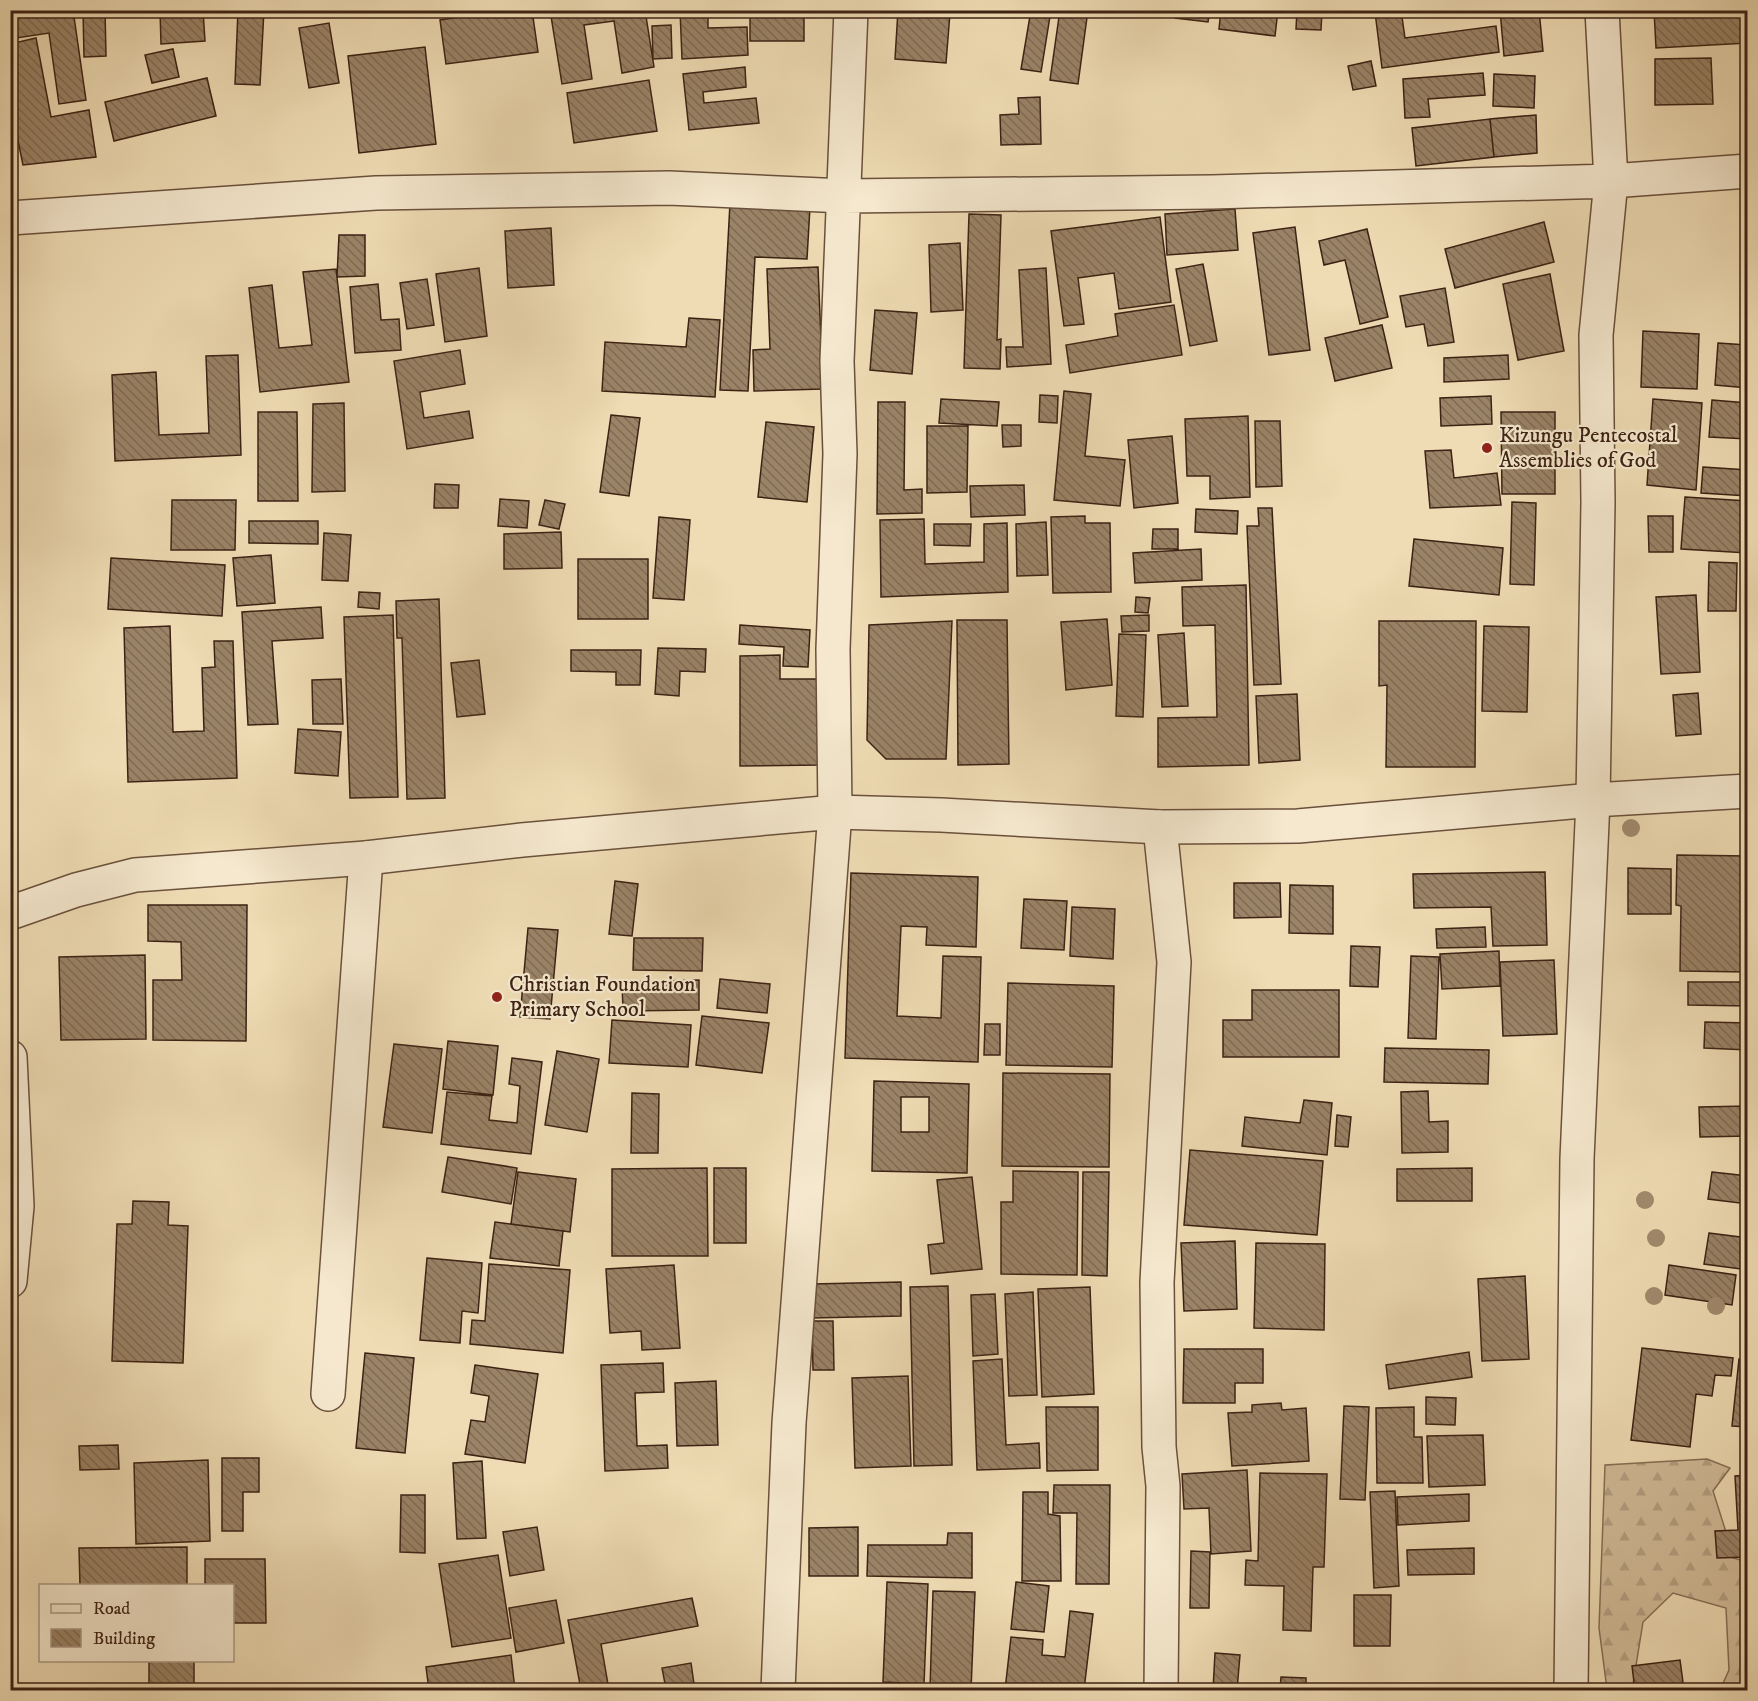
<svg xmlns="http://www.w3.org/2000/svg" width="1758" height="1701" viewBox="0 0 1758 1701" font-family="'IM FELL DW Pica',serif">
<defs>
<pattern id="forest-firs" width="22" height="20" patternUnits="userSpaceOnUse" patternTransform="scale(1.5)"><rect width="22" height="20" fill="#d1bc99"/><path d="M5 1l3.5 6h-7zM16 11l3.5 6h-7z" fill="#b4a183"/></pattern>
<pattern id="building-back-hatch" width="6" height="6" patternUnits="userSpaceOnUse" patternTransform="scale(1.5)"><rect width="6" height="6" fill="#9a8367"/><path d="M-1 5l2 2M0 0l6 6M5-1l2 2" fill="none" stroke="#7f6b54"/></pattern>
</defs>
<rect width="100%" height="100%" fill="#efdcb4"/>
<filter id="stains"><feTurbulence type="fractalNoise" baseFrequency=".00333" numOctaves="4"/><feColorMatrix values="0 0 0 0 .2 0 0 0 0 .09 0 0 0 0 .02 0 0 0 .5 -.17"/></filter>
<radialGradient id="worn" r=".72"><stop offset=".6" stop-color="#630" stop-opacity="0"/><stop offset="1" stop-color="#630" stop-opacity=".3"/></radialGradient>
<path fill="url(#forest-firs)" stroke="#876f56" stroke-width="1.5" d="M1707,1459L1730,1468L1713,1491L1731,1548L1730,1557L1747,1562V1690H1720L1729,1670L1726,1608L1673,1593L1643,1622L1633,1684L1607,1689L1599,1628L1605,1465Z"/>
<path fill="url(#building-back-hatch)" stroke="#3d2214" stroke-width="1.5" fill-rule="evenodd" d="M41,10H73L86,100L59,104L49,33L10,39V15Z
M83,10H105L106,56L84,57Z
M160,10H203L205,41L161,44Z
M238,10H264L260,85L235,84Z
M506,10H532L538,52L446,64L440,20Z
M550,10H645L654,67L622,73L614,21L584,25L592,79L562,84Z
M680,10H708V28L747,27L748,55L682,59Z
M750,10H804V41H750Z
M898,10H983V16L950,13L946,63L895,59Z
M1031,10H1051L1041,72L1021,69Z
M1060,10H1088L1078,84L1050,80Z
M1176,10H1210L1208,22L1175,18Z
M1221,10H1278L1275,36L1219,29Z
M1297,10H1322L1321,30L1296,29Z
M1401,10L1405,38L1496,26L1499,52L1382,68L1375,12Z
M1500,10H1539L1543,51L1504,56Z
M1654,10H1748V43L1656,48Z
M329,23L339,83L309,88L299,28Z
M671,25L672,58L653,59L652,26Z
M36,38L51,117L89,110L96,157L23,165L10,102V44Z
M425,47L436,144L359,153L348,56Z
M173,49L179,77L152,83L145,55Z
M1711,58L1713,104L1655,105V59Z
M1371,61L1376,86L1353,90L1348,66Z
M745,67L746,87L703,92L704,103L756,98L759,123L689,130L683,74Z
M1483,73L1485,95L1428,99L1430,117L1405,118L1403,79Z
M1494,74L1535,76L1534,108L1493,106Z
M207,78L216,116L114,141L105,102Z
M649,80L657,131L574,143L567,93Z
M1040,97L1041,144L1001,145L1000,115L1019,114L1018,98Z
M1536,115L1537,153L1494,157L1490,119Z
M1490,119L1494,157L1416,166L1412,128Z
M730,203L810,207L807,259L755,257L748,391L720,390Z
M1235,209L1238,250L1167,255L1165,214Z
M969,214L1001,215L997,340L1001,339L1000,369L964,368Z
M1160,217L1171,302L1119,309L1114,273L1078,278L1084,324L1064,326L1051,231Z
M1544,222L1554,262L1455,288L1445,249Z
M1295,227L1310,350L1269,355L1253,233Z
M551,228L554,285L508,288L505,231Z
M1367,229L1388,317L1360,324L1345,260L1324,265L1319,241Z
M339,235H365V276L337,277Z
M960,243L963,310L931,312L929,245Z
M1203,264L1217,341L1190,346L1176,269Z
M818,267L823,389L754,391L753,350L770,349L767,269Z
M479,268L487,336L445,342L436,274Z
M1046,268L1051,364L1007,367L1006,347H1023L1019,270Z
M336,269L349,382L260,392L249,288L272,285L279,348L312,345L303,272Z
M1550,274L1564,351L1518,360L1503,284Z
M427,279L434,325L407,329L400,283Z
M378,284L381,320L399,319L401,350L355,353L350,287Z
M1445,288L1454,342L1428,346L1424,324L1406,327L1400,296Z
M1174,305L1182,355L1070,373L1066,345L1118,336L1115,314Z
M875,310L917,313L912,374L870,370Z
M689,318L720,320L715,397L602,391L605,342L686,347Z
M1382,325L1392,368L1335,381L1325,338Z
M1643,331L1699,334L1697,389L1641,387Z
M1718,343L1747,345L1748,388L1715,385Z
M460,350L465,384L420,392L424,418L469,411L473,438L407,449L394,361Z
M238,355L241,455L115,461L112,375L156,372L159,435L209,433L206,356Z
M1508,355L1509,379L1444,382V358Z
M1064,391L1091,394L1085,456L1125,460L1120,506L1054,500Z
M1040,395L1058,396L1057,423L1039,422Z
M1491,396L1492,424L1441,426L1440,398Z
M941,399L999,402L997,426L939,423Z
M1653,399L1702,403L1696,490L1647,485Z
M1712,400L1748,403V439L1709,437Z
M878,402H905L904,490L922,489V513L877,514Z
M344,403L345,491L312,492L313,404Z
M258,412H297L298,501H258Z
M1501,412H1555V494H1502Z
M611,415L640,418L629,496L600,492Z
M1248,416L1250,497L1210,499V476H1187L1185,419Z
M1255,421H1280L1282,486L1256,487Z
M766,422L814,427L807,502L758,497Z
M1002,425H1021V446L1003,447Z
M927,426H968L967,492L927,493Z
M1172,436L1178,503L1134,508L1128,440Z
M1451,450L1454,478L1497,473L1501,505L1430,508L1425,451Z
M1703,467L1748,470V496L1701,493Z
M435,484L459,485L458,508H434Z
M1024,485L1025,515L971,517L970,486Z
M1685,497L1748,501V553L1681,549Z
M500,499L529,501L527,528L498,526Z
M172,500H236L235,550H171Z
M545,500L565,504L559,529L539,525Z
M1512,502L1536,503L1534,585L1510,584Z
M1258,508H1272L1281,684L1254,685L1247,526H1259Z
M1196,509L1238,511L1237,534L1195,532Z
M1085,516V523H1110L1111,592L1053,593L1051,517Z
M1648,516H1673V552H1649Z
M659,517L690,520L684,600L653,598Z
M924,519L925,564L984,562V524L1007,523L1008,592L881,597L880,520Z
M249,521H318V544L249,543Z
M1046,522L1048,575L1017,576L1016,524Z
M934,524H971L970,546L934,545Z
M1153,529H1178V549H1152Z
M561,532L562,568L504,569V534Z
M324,533L351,535L348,581L322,580Z
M1414,539L1503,548L1499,595L1409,586Z
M1201,549L1202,580L1135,583L1133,553Z
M271,555L275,603L237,606L233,558Z
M111,558L225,565L222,616L108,609Z
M578,559H648V619H578Z
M1709,562L1737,563L1736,611H1708Z
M1246,585L1249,765L1158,767V718L1217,717L1215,625L1183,626L1182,587Z
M359,592L380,593L379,609L358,607Z
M1696,595L1700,672L1661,674L1656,597Z
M1136,597L1150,598L1148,613L1135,612Z
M439,599L445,798L407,799L402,638H397L396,601Z
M321,607L323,638L272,641L278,724L248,725L242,612Z
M393,615L398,797L350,798L344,617Z
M1149,615V631L1122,632L1121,616Z
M1107,619L1112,685L1066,690L1061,622Z
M957,620H1007L1009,764L958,765Z
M952,621L946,759H886L867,740L869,625Z
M1379,621H1476L1475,767H1386L1387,685L1379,686Z
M740,625L810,630L808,667L783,666L784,647L739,644Z
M170,626L173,732L204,731L202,668L215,667L214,641H233L237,778L128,782L124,628Z
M1484,626L1529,627L1527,712L1482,711Z
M1184,633L1188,706L1162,707L1158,635Z
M1119,634L1146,635L1143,717L1116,716Z
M658,648L706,649L705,672L680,671L679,696L655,694Z
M571,650H641L640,685H616V672L571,671Z
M780,655V679H820V765L740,766V656Z
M479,660L485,714L457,717L451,663Z
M341,679L343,724H313L312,680Z
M1698,693L1701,734L1676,736L1673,695Z
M1297,694L1300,760L1259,763L1256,696Z
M298,729L341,732L338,776L295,773Z
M1677,855L1748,856V972L1680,971L1681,906L1676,905Z
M1628,868L1671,869V914H1628Z
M1545,872L1547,945L1493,946L1491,907L1414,908L1413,874Z
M851,873L978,877L976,947L926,945L927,927L901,926L897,1016L941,1018L943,956L981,957L978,1062L845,1058Z
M615,881L638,884L632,936L609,934Z
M1234,883H1280L1281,917L1234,918Z
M1290,885L1333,886V934L1289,933Z
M1024,899L1067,901L1064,950L1021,948Z
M148,905H247L246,1041L153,1040V980H182L181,942L148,941Z
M1072,907L1115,909L1113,959L1070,956Z
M1485,927L1486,947L1437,948L1436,929Z
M528,928L558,930L550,1019L520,1017Z
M634,938H703L702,971L633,970Z
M1351,946L1380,947L1378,987L1350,986Z
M1499,951L1500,986L1442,989L1440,954Z
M145,955L146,1039L61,1040L59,957Z
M1411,956L1439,957L1436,1039L1408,1038Z
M1554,960L1557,1034L1503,1036L1500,962Z
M720,979L770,984L767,1013L717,1008Z
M699,980V1010L623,1011L622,982Z
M1688,982H1748V1006L1688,1005Z
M1008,983L1114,986L1112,1067L1006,1065Z
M1252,990H1339V1057H1223V1020H1252Z
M702,1016L769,1023L762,1073L696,1065Z
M612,1020L691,1025L688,1067L609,1063Z
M1705,1022L1748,1023V1050L1704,1048Z
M985,1024H1000V1055H984Z
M448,1041L498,1046L493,1095L443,1089Z
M394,1044L442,1049L432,1133L383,1127Z
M1385,1048L1489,1050L1488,1084L1384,1082Z
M557,1051L599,1059L587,1132L545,1125Z
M512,1058L542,1062L531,1154L441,1144L447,1092L492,1096L489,1120L517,1123L520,1086L509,1084Z
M1003,1073L1110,1074L1109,1167L1002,1166Z
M874,1081L969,1084L967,1173L872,1171ZM901,1097H929V1132H901Z
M1428,1091L1429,1122L1448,1121V1152L1402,1153L1401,1092Z
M632,1093L659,1094L658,1153H631Z
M1304,1100L1332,1103L1327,1155L1242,1146L1245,1117L1300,1123Z
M1748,1106V1136L1700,1137L1699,1107Z
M1337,1115L1351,1117L1348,1147L1335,1146Z
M1190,1150L1323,1161L1317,1235L1184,1225Z
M448,1157L517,1168L511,1204L442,1192Z
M707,1168L708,1256H612V1169Z
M714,1168H746V1243H714Z
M1472,1168V1201H1397V1169Z
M1013,1171L1078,1172L1077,1275L1001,1274V1202H1013Z
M518,1172L576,1179L570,1232L511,1224Z
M1083,1172H1109L1107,1276L1082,1275Z
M1712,1172L1748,1176V1204L1708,1199Z
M972,1177L982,1269L931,1274L928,1245L944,1243L937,1180Z
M133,1201L169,1202L168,1225L188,1226L183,1363L112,1361L117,1224H132Z
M495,1222L563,1231L559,1266L490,1258Z
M1709,1233L1748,1238V1270L1704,1264Z
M1235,1241L1237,1309L1184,1311L1181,1243Z
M1256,1243L1325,1244L1324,1330L1254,1328Z
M427,1258L482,1263L478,1313L462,1311L460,1343L420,1340Z
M489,1264L570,1270L563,1353L470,1344L472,1320L485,1321Z
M674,1265L680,1348L642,1350L641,1331L610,1333L606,1269Z
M1669,1265L1736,1275L1732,1305L1665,1295Z
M1525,1276L1529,1359L1482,1361L1478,1279Z
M901,1282V1316L812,1318V1284Z
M948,1286L952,1465L914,1466L910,1287Z
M1090,1287L1094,1394L1042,1397L1038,1289Z
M1033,1292L1037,1395L1009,1396L1005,1294Z
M995,1294L998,1354L973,1356L971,1295Z
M1748,1299V1344H1743Z
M812,1321H833L834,1370H813Z
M1642,1348L1733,1358L1731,1376L1715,1375L1712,1396L1696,1394L1690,1447L1631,1440Z
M1184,1349H1263V1383H1235V1403H1183Z
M1469,1352L1472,1377L1389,1389L1386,1365Z
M365,1353L414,1358L405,1453L356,1448Z
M1002,1359L1006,1445L1039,1443L1040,1468L977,1470L973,1361Z
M1739,1359L1748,1360V1427L1732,1426Z
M663,1363L664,1392L635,1393L637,1446L667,1445L668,1468L605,1471L601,1365Z
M475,1365L538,1374L525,1463L465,1454L471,1420L485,1422L489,1396L471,1393Z
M908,1376L911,1466L855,1468L852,1378Z
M716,1381L718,1445L677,1446L675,1383Z
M1426,1397L1456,1398L1455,1425L1426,1424Z
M1281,1403L1282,1410L1306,1408L1309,1461L1232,1466L1228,1413L1252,1412V1405Z
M1344,1406L1369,1407L1365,1500L1340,1499Z
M1046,1407H1098V1470L1047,1471Z
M1414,1407V1437H1422L1423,1483H1377L1376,1408Z
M1483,1435L1485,1485L1429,1487L1427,1436Z
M118,1445L119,1469L80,1470L79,1446Z
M222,1458H259V1492H243V1531H222Z
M208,1460L210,1541L136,1544L134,1463Z
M482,1461L486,1538L457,1539L453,1463Z
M1247,1470L1251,1551L1211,1554L1209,1508L1184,1509L1182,1474Z
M1260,1473L1327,1474L1324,1567H1313L1311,1631L1283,1630L1284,1586L1245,1585L1246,1560L1258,1561Z
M1748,1475V1557L1717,1558L1715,1531L1738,1530L1735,1476Z
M1054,1485H1110L1109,1584H1076L1077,1513H1053Z
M1395,1491L1399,1586L1374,1588L1370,1492Z
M1023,1492H1048V1514L1060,1516L1061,1581H1022Z
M1469,1494V1521L1398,1525L1397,1497Z
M401,1495H425V1553L400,1552Z
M537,1527L544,1570L510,1576L503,1532Z
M858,1527V1576H809V1528Z
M948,1533H972V1578L867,1576L868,1545H947Z
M187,1547V1584L80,1586L79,1548Z
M1474,1548V1574L1408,1575L1407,1550Z
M1191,1551L1210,1552L1209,1608H1190Z
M498,1555L511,1638L452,1647L439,1564Z
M205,1559H265L266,1623H232V1586H205Z
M887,1582L928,1584L924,1684L883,1682Z
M1016,1582L1049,1586L1044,1632L1011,1629Z
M933,1591L975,1592L971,1690L930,1689Z
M1354,1595H1391L1390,1646H1354Z
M692,1598L698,1626L601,1644L609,1690H581L568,1620Z
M556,1600L564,1643L516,1652L509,1608Z
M1070,1611L1093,1614L1084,1690H1005L1011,1637L1043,1640L1042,1655L1065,1657Z
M1215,1653L1240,1655L1237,1690H1213Z
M511,1655L515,1690H429L426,1667Z
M149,1660H194V1690H149Z
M1680,1660L1684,1690H1635L1632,1666Z
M691,1663L694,1684L666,1689L662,1668Z
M1281,1677L1306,1678V1690H1280Z
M796,1686L871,1690H795Z"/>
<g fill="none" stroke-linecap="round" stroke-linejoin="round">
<defs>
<path id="minor" d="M10,218L376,193L669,188L844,196L1212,192L1611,181L1748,171
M1160,827L1174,962L1157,1282L1159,1447L1163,1486L1161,1690
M10,1057L17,1206L10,1281
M328,1394L366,858
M778,1690L789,1423L835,812L833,649L840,454L837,361L851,10
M1571,1690L1577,1159L1593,800L1598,503L1596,335L1611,181L1602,10"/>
<path id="tertiary" d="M10,913L76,890L135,875L366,858L522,840L835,812L941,815L1160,827L1298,826L1593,800L1748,791"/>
</defs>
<use href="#minor" stroke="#6a503c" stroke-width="36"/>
<use href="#tertiary" stroke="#6a503c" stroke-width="36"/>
<use href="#minor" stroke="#f5e8ce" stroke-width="33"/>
<use href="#tertiary" stroke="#f5e8ce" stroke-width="33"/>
</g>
<g fill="#a18b6e">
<circle cx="1631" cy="828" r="9"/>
<circle cx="1645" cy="1200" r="9"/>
<circle cx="1656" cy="1238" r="9"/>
<circle cx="1654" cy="1296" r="9"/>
<circle cx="1716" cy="1306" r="9"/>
</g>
<g fill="#8f2418" stroke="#f5e8ce" stroke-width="2">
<circle cx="1487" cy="448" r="6"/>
<circle cx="497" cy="997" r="6"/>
</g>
<g text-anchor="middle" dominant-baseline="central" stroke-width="4.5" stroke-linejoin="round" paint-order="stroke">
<g font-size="22" fill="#3d2214" stroke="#f5e8ce" text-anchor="start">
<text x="1499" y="435">Kizungu Pentecostal<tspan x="1499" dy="25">Assemblies of God</tspan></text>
<text x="509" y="984">Christian Foundation<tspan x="509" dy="25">Primary School</tspan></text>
</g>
</g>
<rect width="1758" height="1701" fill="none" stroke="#efdcb4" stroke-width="36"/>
<rect x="12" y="12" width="1734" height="1677" fill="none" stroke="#3d2214" stroke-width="3"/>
<rect x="18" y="18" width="1722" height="1665" fill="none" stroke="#3d2214" stroke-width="1.5"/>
<rect x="39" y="1584" width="195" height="78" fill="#f5e8ce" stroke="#ab9984" stroke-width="1.5"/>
<rect x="51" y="1604" width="30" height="9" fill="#f5e8ce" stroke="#ab9984" stroke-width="1.5"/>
<text x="93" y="1614" font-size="18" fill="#3d2214">Road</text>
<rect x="51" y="1629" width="30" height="18" fill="url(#building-back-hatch)" stroke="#ab9984" stroke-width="1.5"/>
<text x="93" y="1644" font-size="18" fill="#3d2214">Building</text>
<rect width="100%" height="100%" filter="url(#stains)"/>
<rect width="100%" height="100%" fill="url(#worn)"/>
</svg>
